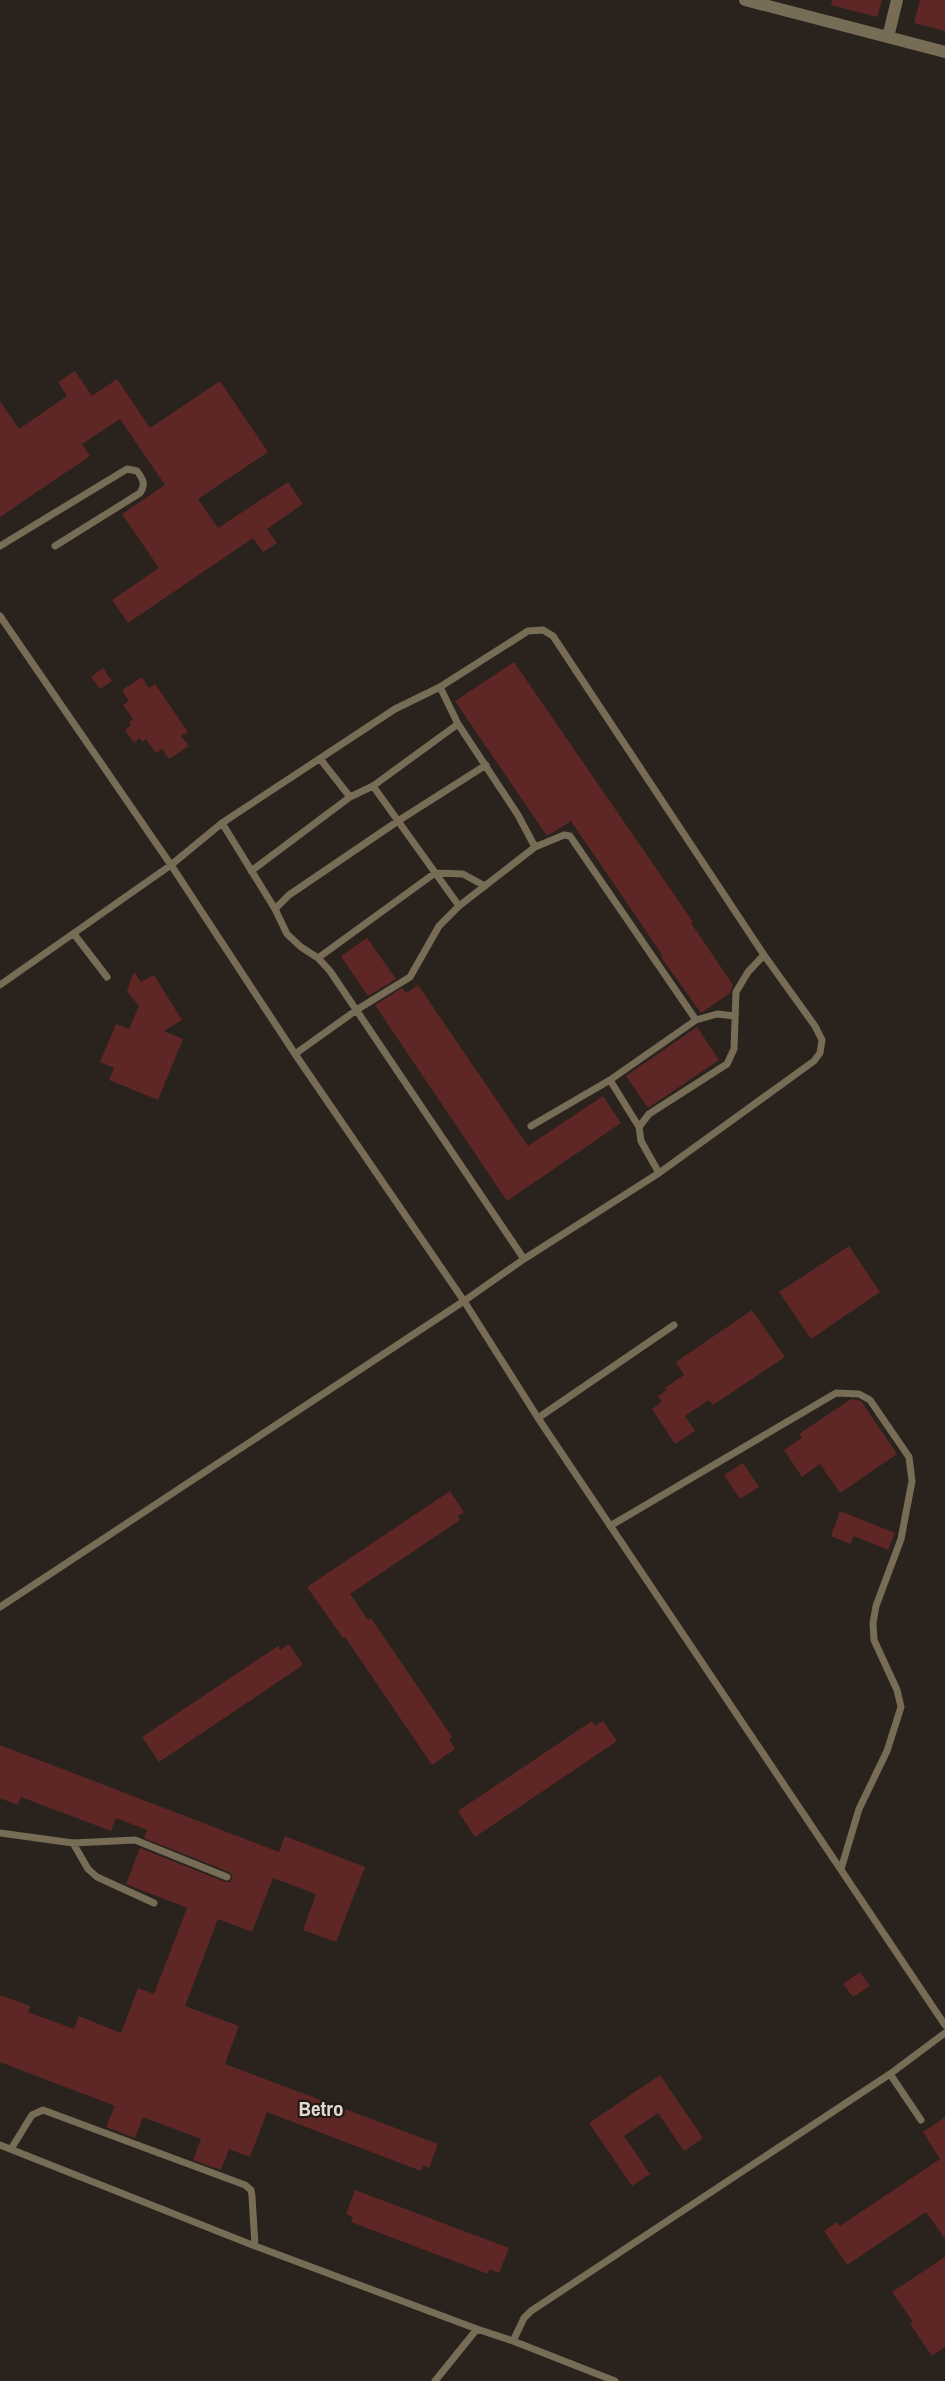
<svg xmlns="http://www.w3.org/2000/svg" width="945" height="2381" viewBox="0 0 945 2381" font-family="'Archivo Narrow',sans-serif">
<rect width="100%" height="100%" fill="#2a221d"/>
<path fill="#5e2726" d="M832,0H882L877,17L831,5Z
M920,0H945V31L914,23Z
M75,371L92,396L117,379L150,428L220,381L268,452L198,499L218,528L288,482L303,504L267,529L277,543L263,552L253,538L128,623L112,600L159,568L122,514L165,485L120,419L82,444L90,456L0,517V401L19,429L67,396L58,382Z
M514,662L693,922L691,923L733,985L730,993L701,1013L661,957L663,956L571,821L547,836L455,701Z
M103,668L112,681L100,689L91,677Z
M142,677L149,688L155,684L188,732L181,736L189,746L169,759L162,749L156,753L146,739L142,742L140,738L134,743L125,730L131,725L129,722L133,719L123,705L129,701L122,690Z
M367,938L396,979L368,996L341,956Z
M134,972L141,982L154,975L182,1020L164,1031L183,1039L158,1100L109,1080L114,1068L100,1062L116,1024L129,1029L139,1006L127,991Z
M418,985L528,1146L603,1096L621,1123L507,1201L375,1005L402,988L406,993Z
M697,1027L719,1060L648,1108L626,1076Z
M849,1246L880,1292L811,1339L779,1292Z
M752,1310L785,1357L713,1405L709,1400L685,1416L695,1431L675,1444L652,1409L662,1402L658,1396L667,1390L665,1388L684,1375L676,1362Z
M851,1399L861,1401L897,1454L840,1493L820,1464L802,1477L784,1450L802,1438L799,1434Z
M743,1463L759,1487L740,1499L724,1475Z
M450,1491L464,1512L458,1516L460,1520L350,1594L368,1620L371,1618L452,1737L449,1739L455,1749L432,1765L345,1637L343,1638L307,1587Z
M840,1511L895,1533L888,1550L854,1536L850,1544L831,1536Z
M289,1644L303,1665L159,1762L142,1737L278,1646L280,1650Z
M592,1721L595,1726L603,1721L617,1741L475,1837L458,1811Z
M0,1745L279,1852L285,1836L365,1867L336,1942L303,1930L316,1894L273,1878L252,1932L218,1919L185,2006L239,2026L225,2064L438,2144L429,2168L423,2165L421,2171L267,2112L250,2157L229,2149L221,2170L193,2160L201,2139L143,2117L135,2138L106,2127L115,2106L0,2062V1995L30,2006L28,2012L74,2029L79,2016L121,2033L138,1988L154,1994L187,1908L126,1884L140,1848L225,1882H230L233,1877L229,1872L144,1838L147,1830L116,1818L111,1831L21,1797L18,1805L0,1798Z
M860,1972L870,1986L853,1997L843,1984Z
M660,2075L703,2138L684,2151L658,2113L624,2136L650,2174L632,2186L589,2123Z
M945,2117V2239L926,2212L847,2265L824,2231L837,2222L840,2226L940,2159L923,2132Z
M355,2190L509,2248L499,2273L489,2269L488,2274L351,2222L353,2217L346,2214Z
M945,2257V2347L932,2356L910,2324L913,2322L892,2292Z"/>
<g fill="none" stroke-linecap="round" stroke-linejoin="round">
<path stroke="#776c55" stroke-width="7" d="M0,546L127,469L137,471C143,479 146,484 140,493L55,546
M0,616L171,865L295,1054L464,1301L538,1418L945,2025
M321,760L350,797
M373,786L459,906
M222,823L275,909L287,934L301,947L318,958L330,971L524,1259
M535,847L564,835L570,836L696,1020
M251,871L350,797L373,786L458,724
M275,909L289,895L398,821L486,765
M74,934L107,977
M318,958L435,873L463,874L485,886
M0,985L171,865L222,823L395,709L440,687L528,631L543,630L553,636L764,955L815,1026L822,1040L820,1053L814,1061L659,1173L524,1259L464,1301L0,1607
M295,1054L358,1009L410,977L439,926L459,906L535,847L518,815L458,724L440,687
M610,1080L639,1127
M531,1126L610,1080L696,1020L717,1014L735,1016
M659,1173L641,1141L639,1127L649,1114L727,1064L734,1049L736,992L748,972L764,955
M538,1418L674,1325
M610,1526L836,1393L859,1394L870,1400L909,1457L912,1481L901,1539L876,1606L873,1623L874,1640L897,1690L901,1707L887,1751L859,1809L841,1869
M0,1833L73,1843L135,1840L227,1877
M73,1843L88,1869L97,1877L154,1903
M890,2074L921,2120
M0,2145L255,2246L477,2329L513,2341L615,2381
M11,2149L32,2115L43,2110L245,2185L251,2190L252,2196L255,2246
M513,2341L524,2318L531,2311L890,2074L945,2033
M435,2381L477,2329"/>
<path stroke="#776c55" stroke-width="12" d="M745,0L945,52
M888,37L897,0"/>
</g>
<g text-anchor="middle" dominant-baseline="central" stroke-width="4.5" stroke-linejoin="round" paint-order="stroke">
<g font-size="21" font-weight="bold" fill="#e1d7d0" stroke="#201914">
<text x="321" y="2108">Betro</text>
</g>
</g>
</svg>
